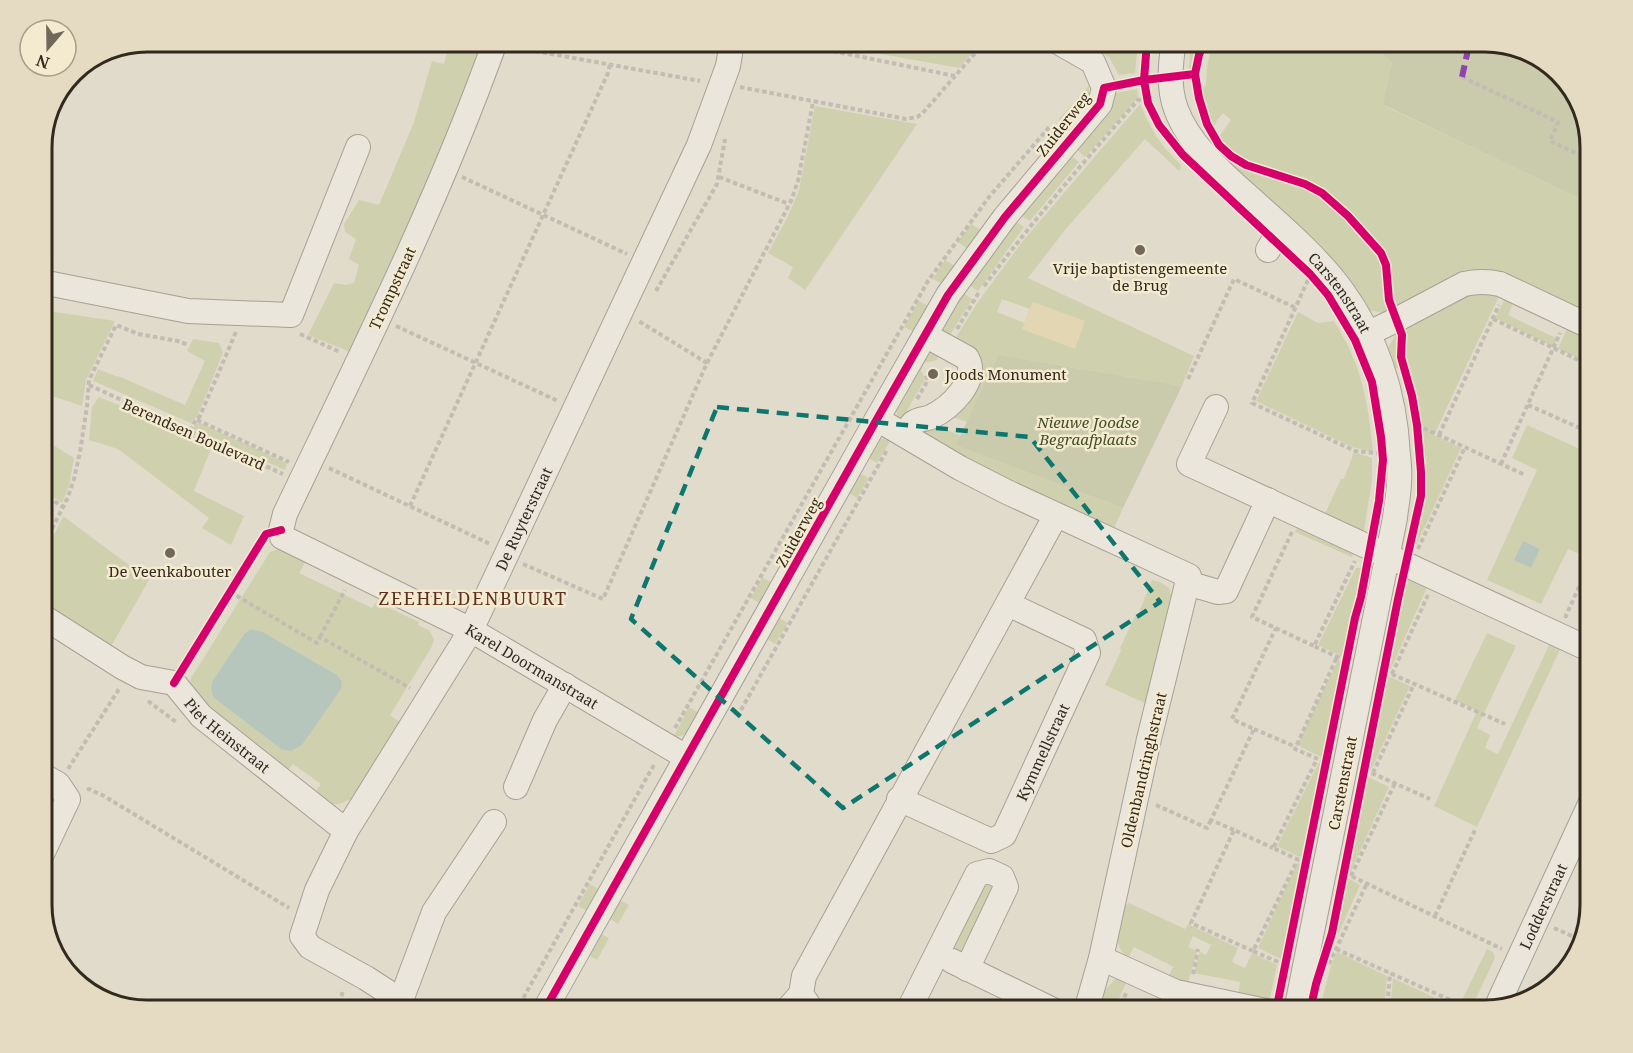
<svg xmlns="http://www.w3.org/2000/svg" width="1633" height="1053" viewBox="0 0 1633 1053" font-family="'Noto Serif',serif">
<rect width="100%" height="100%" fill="#e1dbcb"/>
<path fill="#cfd1ae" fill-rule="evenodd" d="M437,42H489L485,58L350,352L308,335L334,283L346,285L354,283L359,265L349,259L356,239L345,232L344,224L359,200L379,205L414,122L432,61L444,64L449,46Z
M854,42H982L959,68L853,49Z
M1088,42H1138L1135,73L1119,75L1109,57L1100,53Z
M1192,42H1201L1197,52L1193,70L1189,71L1190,50Z
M1212,42H1316L1384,55L1392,63L1385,106L1591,204V319L1501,277L1396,312C1393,304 1391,297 1390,289C1389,280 1390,270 1388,261C1381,240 1337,197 1318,186C1286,174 1238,167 1218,138L1231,120L1223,113L1215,123L1216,124L1211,129L1209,125L1200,96L1201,88L1206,86L1207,67Z
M1089,86V98L1069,129L1059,119Z
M1137,89L1138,98L1085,157L1075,148L1114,96L1116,93Z
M1140,104C1152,132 1159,143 1181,165L1179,171L1145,139L1065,230L1028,278L1194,356L1182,386L998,355L967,422L944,414L967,392L951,345L978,302L1022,242ZM1002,299L1030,309L1032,302L1023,329L1025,323L997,312Z
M815,106L917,124L805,290L788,278L793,267L768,253L788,216L799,190Z
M1222,152C1247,175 1284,176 1314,191C1330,200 1343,215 1355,228C1363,236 1374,245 1379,256C1388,274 1382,295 1390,314L1366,310L1217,154Z
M1069,154L1079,162L1030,221L1017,213Z
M1013,219L1024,227L978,291L966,283Z
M971,224L982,231L969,250L958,242Z
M945,260L957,267L944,285L933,279Z
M960,291L972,299L948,338L939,334Z
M1467,292H1501L1434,435L1461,448L1410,559L1422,506L1424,488L1418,412L1414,389L1406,362V335L1403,325Z
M1506,297L1514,301L1508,315L1558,339L1554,347L1495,318Z
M919,301L930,307L915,332L904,327Z
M42,310L115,321L86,380L82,406L43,393L42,394Z
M1298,312L1318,323L1334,321C1362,366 1368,400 1373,452L1352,447L1256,401Z
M1569,324L1577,328L1580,336L1591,341V364L1558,349Z
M1398,331C1401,346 1396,354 1402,371L1394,367L1386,351Z
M193,339L219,343L223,353L198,415L191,423L93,381L98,369L118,377V376L185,405L205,361L187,351Z
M929,345L940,352L937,360L924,363L921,370L925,379L901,421L897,416L896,410Z
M99,397L213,444L194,491L244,516L231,545L202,528L209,518L118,449L89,440L92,407Z
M200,423L287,463L285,470L193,429L195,424Z
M933,424L961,436L957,445L1123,508L1112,533L906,427Z
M1527,425L1591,454V541L1584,556L1568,549L1541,604L1487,580L1537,470L1512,458Z
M42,438L74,458L69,486L62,503L42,490Z
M884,438H892L877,463L865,456L879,440Z
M1354,452L1372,458V480L1363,537L1322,520L1341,479H1344Z
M856,472L869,478L857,498L845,491Z
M63,516L149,580L110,648L42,603V560Z
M1301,520L1357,546L1352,557L1295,532Z
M279,549L306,561L299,573L372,608L376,602L419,622L418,625L430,631L434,640L431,648L390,715L404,725L356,797L339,804H329L312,796L321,784L293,764L284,775L189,690L191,678L270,552ZM251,629L263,632L337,675L281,749L214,698C211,691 210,687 213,680L244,634Z
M1356,568H1361L1343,657L1318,645Z
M762,577L774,584L763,605L751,598Z
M1407,577L1428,585L1391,669L1388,668Z
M1152,580L1160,582L1169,588L1171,595L1145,703L1105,685L1121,651L1120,648L1135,616L1138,615Z
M776,616L788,623L775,644L764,637Z
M1487,633L1516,646L1477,728L1490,735L1485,748L1498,754L1549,645L1553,641L1563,643L1477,827L1434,806L1477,711L1455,700Z
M1338,660L1343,663L1323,758L1297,745Z
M1388,676L1410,686L1371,770L1368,769Z
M689,707L701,714C693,725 689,738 674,736Z
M1319,762L1321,765L1302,858L1277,846Z
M1366,776L1389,787L1350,873L1347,872Z
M1297,863L1302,865L1283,960L1258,948Z
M1347,878L1360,885L1327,960Z
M981,883L996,884L968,955L958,958L947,943Z
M590,884L602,891L589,912L578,906Z
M616,898L629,905L618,924L606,916Z
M1129,903L1185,929L1188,924L1238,948L1232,962L1245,968L1252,953L1277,965L1270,998L1263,1002L1238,996L1240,982L1194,973L1200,952L1206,955L1211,945L1193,936L1188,947L1197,951L1187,986L1167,979L1173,967L1172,966L1134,947L1129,957C1109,947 1121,923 1125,906Z
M597,932L609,938L597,960L586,954Z
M1487,949L1493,952L1495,958L1472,1007L1461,1002Z
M1337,952L1387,976L1384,1011H1326L1321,1004L1331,966Z
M1393,978L1463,1011H1390Z
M1115,979H1128L1113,1011H1095L1106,989Z
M1519,989L1537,997L1512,1004Z"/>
<path fill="#e3d7b3" d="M1033,302L1085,321L1075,349L1022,329Z"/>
<path fill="#cacaad" d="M1316,42H1486L1544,60L1577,95L1591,147V204L1384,105V101L1392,63L1384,55Z
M998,355L1182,386L1123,508L956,445Z"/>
<path fill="#b6c6bc" d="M1523,541L1540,549L1531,568L1514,560Z
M251,629L263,632L337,675L342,682L341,689L302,745L291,751L281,749L214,698C211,691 210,687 213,680L244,634Z"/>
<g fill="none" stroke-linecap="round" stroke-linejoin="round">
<defs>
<g id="minor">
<path id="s1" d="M495,42C437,204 359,359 285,514L281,530L282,537L471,630L686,757"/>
<path id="s2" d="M1174,42C1170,64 1168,88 1176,109C1188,143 1222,173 1248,196C1280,225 1315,254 1341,289C1377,338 1395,395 1398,455C1399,464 1400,473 1399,482C1399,494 1396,506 1395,518L1296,1011"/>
<path d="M1268,250L1274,240L1284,229"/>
<path d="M42,282L188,311L291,315L358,147"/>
<path d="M1367,334L1396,320L1464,284C1477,281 1487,281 1500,284L1591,327"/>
<path d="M1216,407L1189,464L1591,650"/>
<path d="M877,419L960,468L1007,492L1189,576L1149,739L1101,958L1086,1011"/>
<path d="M905,435C908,432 910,426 913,423C918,419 926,419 931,417C950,408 980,380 967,358L925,335"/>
<path d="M1187,583L1218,592L1226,591L1268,500"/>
<path id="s3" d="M42,616L122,667L141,677L174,683L201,716L346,831"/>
<path d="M42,775L58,784L68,799L42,854"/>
<path d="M516,787L545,720L565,685"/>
<path id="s4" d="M899,799L991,841L1004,835L1088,653L1084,640L1008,604"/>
<path d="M1101,958L1176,992L1266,1011"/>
<path d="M952,961L1055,1011"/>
<path id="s5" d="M400,1000L366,978L310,947L302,936L317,890L346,831L471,630L699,145L728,66L732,42"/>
<path id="s6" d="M1496,1008L1591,802"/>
<path d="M397,1011L434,912L494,822"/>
<path d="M544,1011L877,419L948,295L1005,217L1100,104L1104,88L1093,62L1058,42"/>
<path d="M786,1011L801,994"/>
<path d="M816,1011L811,1009L801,994L804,976L1056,515"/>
<path d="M908,1011L977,874L989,871L1002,877L1006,887L967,969"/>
</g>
</defs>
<use href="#minor" stroke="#a6a094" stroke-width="26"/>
<path stroke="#c2bcb3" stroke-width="4" stroke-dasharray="4.5 3" stroke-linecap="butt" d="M789,42L955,76L985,42
M513,47L700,81
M848,54L851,42
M1462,77L1558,122L1550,141L1591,160
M740,87L906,119L917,117L922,114L955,76
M462,177L627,254
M719,177L789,204
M1308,280L1252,403L1355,451L1377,453
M984,286C1033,221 1085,160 1138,100L1148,98
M656,291L717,184L725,139
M1493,319L1591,366
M396,326L558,401
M957,329L979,292
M300,334L340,352
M707,363L791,201L798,181L813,102
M1188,379L1234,279L1296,308
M89,385L283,474
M917,399L928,380L925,374
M1528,405L1591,433
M197,420L289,462
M1417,425L1525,475
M190,431L193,424L200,416L236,332
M1439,435L1499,305
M1501,464L1560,333
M329,468L490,544
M42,493L63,507
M410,506L608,73L610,64
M1292,532L1252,617L1314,646
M42,549L68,497L74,479L80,452L87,406L89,380L116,325L138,334L178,341L189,345
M1418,549L1465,447
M523,564L603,599L707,363L637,320
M230,592L317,643L320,637L410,688
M1565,618L1591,560
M320,637L345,590
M1346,661L1314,646L1355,561
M1385,671L1505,724
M1392,674L1428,595
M148,701L176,722
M741,710L887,450
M675,728L928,281L989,197L1051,125
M1254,729L1296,747
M1325,762L1295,749L1337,657
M68,769L119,689
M1365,770L1430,799
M1373,773L1414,684
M87,790L89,789L104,796L289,908
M1156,805L1207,828L1211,820
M1234,830L1211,820L1254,729L1232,719L1276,628
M1299,860L1273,848L1317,759
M1345,873L1502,949
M1351,876L1395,783
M1435,916L1475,830
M1554,928L1581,940
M1336,949L1475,1011
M1253,951L1191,923L1234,830L1273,848
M1329,964L1367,883
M1285,965L1253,951L1298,859
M1193,974L1198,949
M1528,988L1541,994
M338,1011L343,990
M516,1011L655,763
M1118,1011L1127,991
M1387,1011L1390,973"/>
<use href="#minor" stroke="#eae6dc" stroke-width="24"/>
<path stroke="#8e44ad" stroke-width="6" stroke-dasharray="12 6" stroke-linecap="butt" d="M1462,77L1468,50L1466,42"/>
<defs>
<path id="cycleway" d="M1147,42L1144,80L1148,103L1159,125L1183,155L1310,274L1328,295L1355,340L1372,382L1381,437L1383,460L1379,501L1361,597L1355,618L1276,1011
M1204,42L1199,55L1195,74L1199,98L1207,124L1219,145L1231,156L1246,165L1305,184L1322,193L1348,216L1381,253L1386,265L1389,300L1402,335L1401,357L1412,396L1417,425L1421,472V496L1398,599L1332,933L1316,984L1310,1011
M174,683L266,534L281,530
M544,1011L877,419L948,295L1005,217L1100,104L1104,88L1144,80L1195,74"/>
</defs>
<use href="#cycleway" stroke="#f3ead0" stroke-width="11"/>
<use href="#cycleway" stroke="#d6006c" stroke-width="8"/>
</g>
<path fill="none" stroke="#0f766e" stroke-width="4.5" stroke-dasharray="12 8" stroke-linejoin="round" d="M717,407L1030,437L1160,602L843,808L631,619Z"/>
<g fill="#71675a" stroke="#f3ead0" stroke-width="2">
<circle cx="1140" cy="250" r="6"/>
<circle cx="933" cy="374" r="6"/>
<circle cx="170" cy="553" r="6"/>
</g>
<g text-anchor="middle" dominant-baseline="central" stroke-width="5" stroke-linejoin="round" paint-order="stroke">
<g font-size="15" fill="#34291d" stroke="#f3ead0">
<text transform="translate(1063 124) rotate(-52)">Zuiderweg</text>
<text transform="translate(392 288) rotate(-65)">Trompstraat</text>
<text stroke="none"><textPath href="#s2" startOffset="316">Carstenstraat</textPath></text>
<text transform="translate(194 434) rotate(24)">Berendsen Boulevard</text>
<text stroke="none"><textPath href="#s5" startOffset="592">De Ruyterstraat</textPath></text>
<text transform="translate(798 532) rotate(-61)">Zuiderweg</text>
<text stroke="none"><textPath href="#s1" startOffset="822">Karel Doormanstraat</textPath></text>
<text stroke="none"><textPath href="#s3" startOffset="225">Piet Heinstraat</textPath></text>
<text stroke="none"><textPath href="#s4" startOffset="207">Kymmellstraat</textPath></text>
<text transform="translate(1143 770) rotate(-77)">Oldenbandringhstraat</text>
<text transform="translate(1342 783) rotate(-79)">Carstenstraat</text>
<text stroke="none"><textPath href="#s6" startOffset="112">Lodderstraat</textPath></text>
</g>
<g font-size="15" fill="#34291d" stroke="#f3ead0">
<text x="1140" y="268">Vrije baptistengemeente<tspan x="1140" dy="17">de Brug</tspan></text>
<text x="945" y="374" text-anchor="start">Joods Monument</text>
<text x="170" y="571">De Veenkabouter</text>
</g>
<g font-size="15" font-style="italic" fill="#434f25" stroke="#f3ead0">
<text x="1088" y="422">Nieuwe Joodse<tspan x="1088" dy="17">Begraafplaats</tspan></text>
</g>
<g font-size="18" letter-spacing="1.5" fill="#5e2e1f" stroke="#f3ead0">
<text x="473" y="598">ZEEHELDENBUURT</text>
</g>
</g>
<path d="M0 0H1633V1053H0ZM147 52H1485A95 95 0 0 1 1580 147V905A95 95 0 0 1 1485 1000H147A95 95 0 0 1 52 905V147A95 95 0 0 1 147 52Z" fill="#e4dbc2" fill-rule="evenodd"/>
<path fill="none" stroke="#34291d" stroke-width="3" d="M147 52H1485A95 95 0 0 1 1580 147V905A95 95 0 0 1 1485 1000H147A95 95 0 0 1 52 905V147A95 95 0 0 1 147 52Z"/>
<g transform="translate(48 48) rotate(200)"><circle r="28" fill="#f3ead0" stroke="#a79d88" stroke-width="1.5"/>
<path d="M0-4.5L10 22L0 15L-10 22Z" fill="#71675a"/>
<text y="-9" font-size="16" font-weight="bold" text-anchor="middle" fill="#34291d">N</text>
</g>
</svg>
